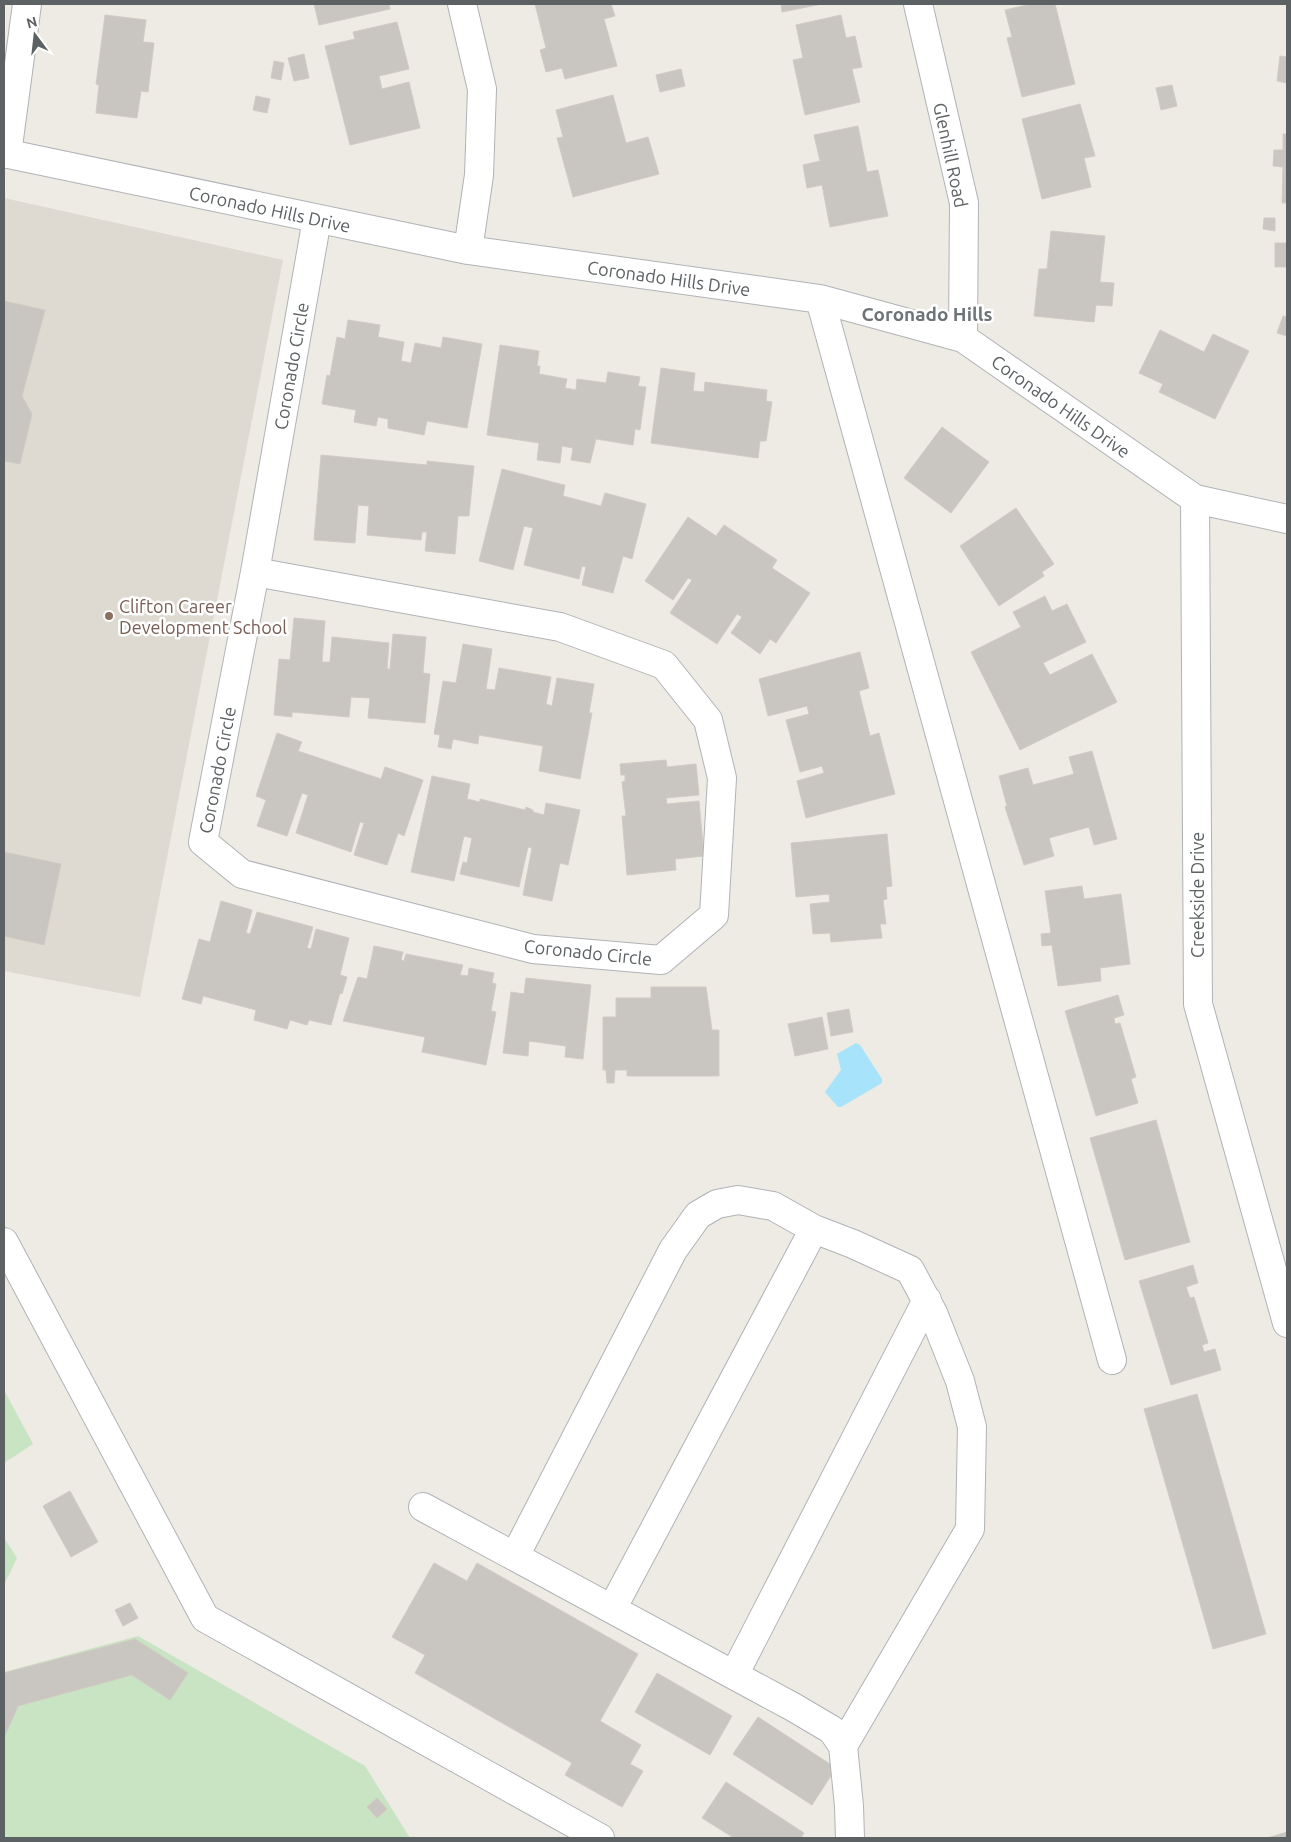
<svg xmlns="http://www.w3.org/2000/svg" width="1291" height="1842" viewBox="0 0 1291 1842" font-family="Ubuntu,sans-serif">
<rect width="100%" height="100%" fill="#eeeae4"/>
<path fill="#dedad2" d="M4,198L283,260L140,997L4,971Z"/>
<path fill="#c8e4c2" d="M4,1390L33,1444L4,1463Z
M4,1538L17,1558L4,1585Z
M138,1636L365,1766L410,1838H4V1672Z"/>
<path fill="#a7e4fb" d="M856,1043L860,1045L882,1079V1083L841,1107H838L825,1092L841,1070L837,1054Z"/>
<path fill="#c9c5c1" stroke="#d2cbc3" d="M314,4H389L390,9L319,25Z
M535,4H611L615,16L604,19L617,66L565,79L562,68L546,72L540,50L546,48Z
M781,4H822L782,12Z
M1032,4H1055L1075,84L1022,97L1007,38L1012,37L1005,10Z
M105,15L146,20L143,42L154,43L148,92L141,91L137,118L96,113L99,85L96,84Z
M841,15L846,38L855,36L862,67L852,69L860,102L805,115L793,60L803,58L796,25Z
M397,22L409,69L379,76L382,89L409,82L420,128L350,145L325,46L355,39L353,32Z
M304,54L309,78L294,81L288,58Z
M1280,56L1287,57V83L1277,81Z
M274,61L284,63L281,80L271,78Z
M681,69L685,86L660,92L656,75Z
M1172,85L1177,106L1161,110L1156,88Z
M613,95L626,143L648,137L659,174L573,197L557,138L563,137L556,110Z
M256,96L270,99L267,113L253,110Z
M1080,104L1095,156L1084,158L1091,187L1042,199L1022,119Z
M858,126L867,172L878,170L888,216L830,227L822,185L807,188L803,165L820,161L814,135Z
M1283,134H1287V203H1282L1283,167L1273,166L1274,150H1283Z
M1264,218H1275V231L1263,229Z
M1051,231L1105,236L1100,282L1114,283L1112,306L1096,305L1094,322L1034,316L1039,269H1047Z
M1275,243H1287V267H1275Z
M4,301L45,310L22,396L32,414L20,464L4,461Z
M1283,316L1287,317V336L1277,333Z
M348,320L380,325L378,337L404,342L401,361L411,363L415,343L441,348L443,337L482,344L467,428L427,421L424,435L388,428V419L378,417L376,426L354,422L356,410L322,404L327,375L330,376L337,337L345,339Z
M1160,330L1204,352L1213,334L1249,351L1215,419L1159,392L1163,384L1139,373Z
M500,345L539,351L537,366H540L539,374L567,379L565,388L576,390L577,379L606,383L608,372L640,377L638,386L646,387L640,430L635,429L633,445L596,439L590,463L571,460L573,448L562,446L560,463L537,460L539,443L487,435Z
M661,368L695,373L693,391L704,392L705,382L767,390L766,401L772,402L766,441H760L758,458L651,443Z
M942,427L989,462L951,513L904,478Z
M321,455L427,465V461L474,466L469,516H458L455,554L425,551L427,532H422L421,540L367,535L369,506L358,505L355,543L314,540Z
M502,469L564,485H565L563,496L601,506L605,493L646,504L632,559L623,556L613,593L582,585L586,567L582,566L579,579L524,565L533,528L524,526L513,570L479,561Z
M1016,508L1054,564L1042,572L1044,576L999,606L960,546Z
M688,517L716,536L724,525L777,560L772,568L810,593L776,643L770,639L760,654L731,633L742,617L737,614L717,644L670,613L692,580L688,578L673,600L645,581Z
M1045,596L1052,611L1067,604L1086,642L1043,663L1050,675L1092,654L1117,702L1020,750L971,652L1021,627L1013,612Z
M294,618L325,621L322,662H330L332,637L389,643L387,669H390L393,634L426,637L423,673L430,674L425,723L368,718L370,698L351,697L349,717L292,712V717L274,715L279,659L290,660Z
M463,644L492,649L486,689L495,690L499,668L551,677L546,704L552,706L557,678L594,684L589,713H592L580,779L539,771L543,746L479,735L478,744L453,739L451,749L438,747L440,735L434,734L443,681L456,683Z
M860,652L869,688L859,691L870,736L879,733L895,794L806,818L797,781L824,773L822,766L800,772L786,720L809,714L807,706L768,716L759,679Z
M277,733L302,742L298,751L381,779L385,767L423,780L404,836L398,833L387,865L354,855L364,823L360,822L351,852L296,833L308,795L302,793L287,836L257,826L266,800L256,796Z
M1092,751L1117,839L1094,845L1089,827L1049,838L1054,856L1024,865L1005,807L1007,806L999,776L1028,768L1033,785L1074,774L1069,757Z
M666,760L667,767L696,764L699,795L666,798L667,804L699,801L704,856L675,859L676,870L627,875L622,816H626L622,782L625,781V775H621L620,764Z
M432,776L470,784L467,799L480,802V799L525,810L526,807L533,810V812L544,815L546,803L580,810L568,865L560,863L552,901L523,895L532,848L528,847L519,887L460,874L463,862L467,863L472,838L464,836L454,881L411,872Z
M887,834L892,886L886,887L887,899L883,900L886,924H880L882,938L831,942L830,933L813,934L810,904L830,902L829,894L796,897L791,843Z
M4,852L61,864L44,945L4,936Z
M1082,886L1084,899L1121,894L1130,964L1100,968L1101,981L1058,986L1052,945L1042,946L1041,934L1051,933L1045,891Z
M221,901L252,910L246,933L250,934L257,912L313,927L307,948L311,949L316,929L349,938L340,975L347,977L342,994L340,993L331,1025L309,1020L307,1025L290,1020L287,1029L254,1020L256,1010L203,996L201,1004L182,999L199,939L210,942Z
M374,946L403,952L401,960L404,961L406,954L463,965L460,975L468,976L469,968L494,973L492,983L496,984L491,1011L496,1012L486,1065L422,1052L425,1037L343,1021L358,977L367,979Z
M526,978L591,985L583,1059L565,1057L566,1046L529,1041L528,1056L503,1053L511,992L524,994Z
M651,987H706L712,1030H719V1076H627V1070H615L614,1083H607L606,1070H603V1017H616V998H651Z
M1118,995L1124,1015L1114,1018L1115,1024L1120,1023L1136,1077L1131,1079L1138,1103L1096,1116L1065,1011Z
M849,1009L853,1032L831,1036L827,1013Z
M822,1017L828,1049L795,1056L788,1024Z
M1156,1120L1190,1242L1125,1260L1090,1138Z
M1193,1265L1198,1283L1186,1287L1190,1298L1194,1297L1208,1343L1202,1345L1204,1352L1215,1349L1221,1370L1171,1385L1139,1281Z
M1197,1394L1266,1634L1213,1649L1144,1409Z
M70,1491L98,1542L71,1557L43,1506Z
M434,1563L467,1581L477,1563L638,1654L600,1721L641,1745L630,1764L643,1771L622,1807L565,1775L572,1763L415,1673L425,1655L392,1637Z
M130,1603L138,1618L123,1626L115,1610Z
M135,1639L188,1673L170,1700L132,1675L18,1706L4,1738V1673Z
M657,1673L732,1716L710,1755L635,1712Z
M758,1717L836,1768L812,1805L733,1754Z
M726,1782L804,1833L801,1838H734L702,1818Z
M377,1798L387,1809L377,1818L367,1807Z
M1287,1832V1838H1267Z"/>
<g fill="none" stroke-linecap="round" stroke-linejoin="round">
<defs>
<path id="minor" d="M462,4L482,89L479,175L468,250
M918,4L964,203L963,338
M4,153L468,250L820,299L963,338L1195,499L1287,519
M7,154L27,4
M820,299L1112,1360
M1195,499L1198,1004L1287,1323
M255,572L560,627L664,665L708,720L722,778L714,915L661,960L533,949L242,874L203,842Z
M255,572L317,219
M4,1242L205,1618L600,1838
M423,1507L793,1707L832,1730L843,1746L849,1806L850,1838
M515,1556L673,1250L698,1215L717,1204L738,1200L773,1206L814,1229L853,1244L910,1270L933,1313L960,1381L972,1427L970,1529L843,1746
M612,1609L814,1229
M734,1675L927,1300"/>
</defs>
<use href="#minor" stroke="#b0b3b6" stroke-width="30"/>
<use href="#minor" stroke="#fff" stroke-width="28"/>
</g>
<circle fill="#8d6e63" stroke="#fff" stroke-width="2" cx="109" cy="616" r="5"/>
<g text-anchor="middle" dominant-baseline="central" stroke-width="5" stroke-linejoin="round" paint-order="stroke">
<g font-size="18" fill="#5c6164" stroke="#fff">
<text transform="translate(951 155) rotate(78)">Glenhill Road</text>
<text transform="translate(270 209) rotate(12)">Coronado Hills Drive</text>
<text transform="translate(669 278) rotate(8)">Coronado Hills Drive</text>
<text transform="translate(291 366) rotate(-80)">Coronado Circle</text>
<text transform="translate(1061 406) rotate(35)">Coronado Hills Drive</text>
<text transform="translate(217 770) rotate(-79)">Coronado Circle</text>
<text transform="translate(1197 895) rotate(-90)">Creekside Drive</text>
<text transform="translate(588 952) rotate(6)">Coronado Circle</text>
</g>
<g font-size="18" fill="#785e54" stroke="#fff" text-anchor="start">
<text x="119" y="606">Clifton Career<tspan x="119" dy="21">Development School</tspan></text>
</g>
<g font-size="19" font-weight="bold" fill="#6d7376" stroke="#fff">
<text x="927" y="314">Coronado Hills</text>
</g>
</g>
<rect width="1291" height="1842" fill="none" stroke="#5c6164" stroke-width="10"/>
<g transform="translate(35 35) rotate(345)" stroke="#ffffff" stroke-width="4" paint-order="stroke">
<path d="M0-4L9 19L0 12L-9 19Z" fill="#5c6164"/>
<text y="-8" font-size="14" font-weight="bold" text-anchor="middle" fill="#5c6164">N</text>
</g>
</svg>
